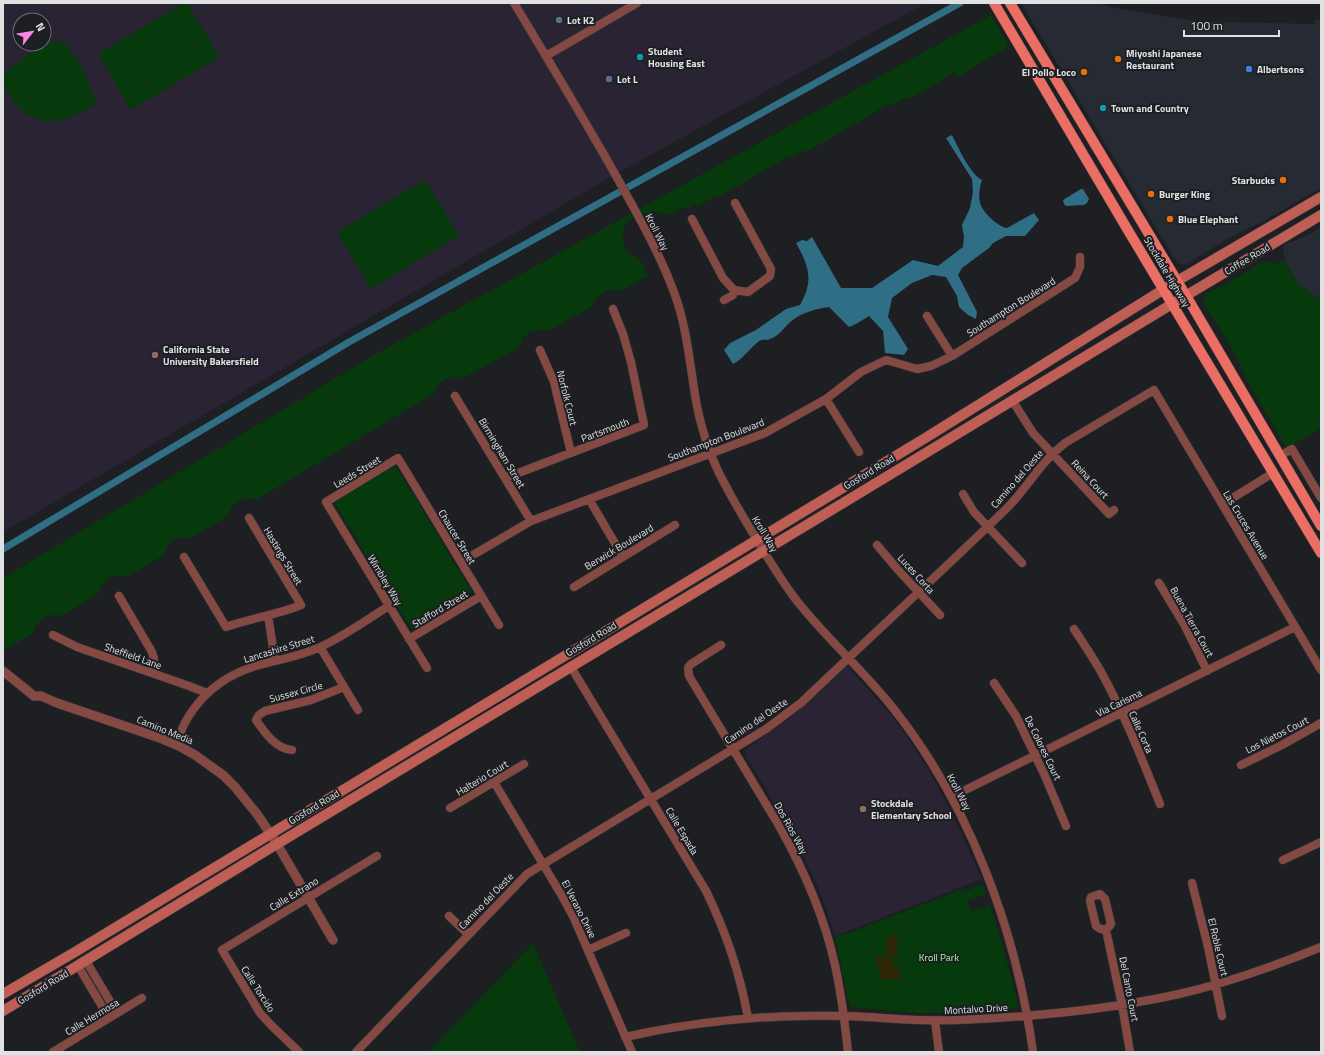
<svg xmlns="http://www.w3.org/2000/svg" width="1324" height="1055" viewBox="0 0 1324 1055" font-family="'Titillium Web',sans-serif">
<rect width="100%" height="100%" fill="#1d1f23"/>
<path fill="#252a33" d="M1021,3H1096L1116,8L1194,21L1315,24V20H1321V188L1260,223L1229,238L1185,265L1177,263Z
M1321,227V294L1315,298L1309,290L1302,288L1299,286L1285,261L1286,260L1283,253L1284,246L1286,244L1306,236Z"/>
<path fill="#292333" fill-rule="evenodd" d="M3,3H926L609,178L3,532ZM20,20H44V44H20Z
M847,666L891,715L910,741L936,783L962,835L982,879L835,936L821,894L796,840L746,756L745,750L798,711Z"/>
<path fill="#06390b" d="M184,3H187L220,57L131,110L98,54Z
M991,15L1009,46L958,77L955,72L909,100L907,97L891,106L889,104L807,152L805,150L790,158L789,156L719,197L717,195L697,207L695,204L685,210L683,207L669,215L653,211C652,212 650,214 648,214C643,215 638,214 633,217C621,225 619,243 629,253C632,256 636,257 639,259C643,262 646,271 648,276L621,291C608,287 596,293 593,306L548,331L539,329L530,332L523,338L520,347L464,378C450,374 439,380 435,393L256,500L247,498L238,501L231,507L228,516L192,538L183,537L174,539L167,546L164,555L127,577L118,575L109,578L102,584L99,593L61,616L51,615L43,618L37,624L33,633L3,651V578L374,355Z
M57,41L64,43L68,47L84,71L96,102L94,106L72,116L56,121H41L25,113L13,101L3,85V75C18,63 37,44 57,41Z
M425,180L459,236L371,289L337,232Z
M1284,260L1301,288L1309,290L1315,298L1321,295V428L1292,445L1291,444L1286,447L1248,382L1235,354L1219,327L1220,326L1219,324L1217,325L1203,302L1206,293L1226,284L1265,261L1274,264Z
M395,465L472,592L411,629L334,502Z
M980,885L983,886L986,894L967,901L971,912L990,905C1001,938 1010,971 1018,1005L1016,1008L946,1013H920L919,1012L918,1013L850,1007L835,938L948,895L962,888L964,892Z
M533,943L580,1052H429Z"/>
<path fill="#2e2605" d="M893,934L897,936L898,956L897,957H891L887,953L886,938Z
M886,955L888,958L893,959L894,966L899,967L900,978L898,979L882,980L881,979L876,957Z"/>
<path fill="#306e86" d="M952,135C958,147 970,174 982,180C980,187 978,195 980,202C981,211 998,227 1007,228L1034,213L1039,220L1025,236H1006L993,243L989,248L962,268L958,275L977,312L976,319L968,315L959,307L957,296L946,277L932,275L912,283L892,298L888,317L908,349L904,355L885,353L883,331L869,316L856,324L849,327L829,307C816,309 804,312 794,319C785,325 780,336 770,339C766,341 762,338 758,342C749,349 743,359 733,364L724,350L730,343L756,330L786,309L800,305C814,280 809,266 796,243L802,240L807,241L812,237L841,288H872L913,260L938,266L963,247L964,237L962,225L970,208L973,192L972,179L946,138Z
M1081,189H1083L1089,199L1087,203L1084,205L1066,206L1064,204L1063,200Z"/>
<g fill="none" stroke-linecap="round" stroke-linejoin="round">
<path stroke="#306e86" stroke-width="7" d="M3,549L349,342L960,3"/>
<defs>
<path id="minor" d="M514,3C550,63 586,122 620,183C640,219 661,256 675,295C688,331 690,369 697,406C703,436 713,464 728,490C739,511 752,531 764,552C775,569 785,586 797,601C827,639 863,670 893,708C970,805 1016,930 1033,1052
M546,56L637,3
M692,219L723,278L734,290L748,292L770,276L771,269L735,203
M724,300L733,295L734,290
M927,316L952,356
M540,350L554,382L571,453
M455,396L531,521
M826,399L859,452
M1012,400L1033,433L1109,514L1114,510
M1280,456L1292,449L1321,498
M505,478L644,425L631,362L623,334L613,309
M963,494L974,512L1022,563
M589,499L623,557
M1223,504L1273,473
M877,545L899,571L940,615
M184,557L226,627C251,618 277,615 301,605L249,518
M461,562L531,521L765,433L826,399L861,372L886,360L917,369L931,366L952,356L1075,278L1080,267V257
M1159,583L1185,626L1207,671
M574,587L675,525
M119,596L152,652L154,659L153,673
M268,615L275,661
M1074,629C1083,643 1092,656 1100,670C1124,713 1142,759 1160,804
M53,635L77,647L189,686L207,693
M409,639L481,596
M721,645L691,664L688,668L689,676L778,824C803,868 824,915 835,965C841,993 845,1023 848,1052
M320,647L358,710
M571,667L706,891C726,932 740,973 748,1018
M427,668L326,502L398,458L499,625
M994,683L1016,716L1045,776L1066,826
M179,746C178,733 185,721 193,710C210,686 235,671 263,664C282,659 300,656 318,648C343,637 366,620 389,606
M292,750C276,749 265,733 256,720L259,715L265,711L311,700L344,687
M1241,765L1282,745L1321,723
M494,782L562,896L573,916L632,1052
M951,797L1295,627
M450,808L524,764
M1283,860L1321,842
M1192,883L1208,947L1222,1016
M1100,894L1105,899L1111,924C1107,931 1102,931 1096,926L1090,901L1091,897Z
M449,916L468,934
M1106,930L1122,1005L1130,1052
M588,950L626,933
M86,961L117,1013
M78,966L109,1018
M935,1021L939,1052
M625,1037C697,1021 771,1014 844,1016C882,1017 920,1022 958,1020C1032,1017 1107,1010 1179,994C1228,983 1275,966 1321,947
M53,1052L142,998
M299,1052L272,1026L260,1013L222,950L377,856
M356,1052L527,874L766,729L802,702C869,638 938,575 1005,510C1027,489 1040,462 1065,443L1154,390L1321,670"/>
<path id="tertiary" d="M3,671L34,696H41L57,703L160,738L179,746L195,755L223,775L235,787L257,814L277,844L333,940"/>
<path id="secondary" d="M3,994L75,952L927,437L1177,281L1321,197
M3,1011L277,844L810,523L1172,304L1321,215"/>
<path id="primary" d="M994,3L1126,227L1321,553
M1010,3L1191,304L1321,526"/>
</defs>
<use href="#minor" stroke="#383a3e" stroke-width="9"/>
<use href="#tertiary" stroke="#383a3e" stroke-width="10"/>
<use href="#secondary" stroke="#383a3e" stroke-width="11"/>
<use href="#primary" stroke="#383a3e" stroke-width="11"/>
<use href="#minor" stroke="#844942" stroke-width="8"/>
<use href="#tertiary" stroke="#844942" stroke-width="9"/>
<use href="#secondary" stroke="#be5e55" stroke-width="10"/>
<use href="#primary" stroke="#ea6e63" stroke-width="10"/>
</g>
<g fill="#5c6f8a" stroke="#1d1f23" stroke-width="1.5">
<circle cx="559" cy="20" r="4"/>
<circle cx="609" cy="79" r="4"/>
</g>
<g fill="#0f9aa8" stroke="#1d1f23" stroke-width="1.5">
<circle cx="640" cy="57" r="4"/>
<circle cx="1103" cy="108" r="4"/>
</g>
<g fill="#e8710a" stroke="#1d1f23" stroke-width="1.5">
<circle cx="1118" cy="59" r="4"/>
<circle cx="1084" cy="72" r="4"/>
<circle cx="1283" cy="180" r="4"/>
<circle cx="1151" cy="194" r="4"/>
<circle cx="1170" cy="219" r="4"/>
</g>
<circle fill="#3f7fe0" stroke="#1d1f23" stroke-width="1.5" cx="1249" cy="69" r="4"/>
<g fill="#8d6e63" stroke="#1d1f23" stroke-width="1.5">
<circle cx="155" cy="355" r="4"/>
<circle cx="863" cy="809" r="4"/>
</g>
<g text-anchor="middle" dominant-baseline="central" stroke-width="4" stroke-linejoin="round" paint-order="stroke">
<g font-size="10" font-weight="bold" fill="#dfe1e3" stroke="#1d1f23" text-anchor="start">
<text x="567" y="20">Lot K2</text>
<text x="648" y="51">Student<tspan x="648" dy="12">Housing East</tspan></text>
<text x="1126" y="53">Miyoshi Japanese<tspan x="1126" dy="12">Restaurant</tspan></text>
<text x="1257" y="69">Albertsons</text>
<text x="1076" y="72" text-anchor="end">El Pollo Loco</text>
<text x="617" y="79">Lot L</text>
<text x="1111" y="108">Town and Country</text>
<text x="1275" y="180" text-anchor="end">Starbucks</text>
<text x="1159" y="194">Burger King</text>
<text x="1178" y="219">Blue Elephant</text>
<text x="163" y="349">California State<tspan x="163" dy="12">University Bakersfield</tspan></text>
<text x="871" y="803">Stockdale<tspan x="871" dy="12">Elementary School</tspan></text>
</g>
<g font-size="10" fill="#dfe1e3" stroke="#1d1f23">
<text transform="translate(657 232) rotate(63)">Kroll Way</text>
<text transform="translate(1247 259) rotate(-31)">Coffee Road</text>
<text transform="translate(1167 272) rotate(59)">Stockdale Highway</text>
<text transform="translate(1011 307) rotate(-32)">Southampton Boulevard</text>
<text transform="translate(567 398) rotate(76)">Norfolk Court</text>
<text transform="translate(605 430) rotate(-21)">Partsmouth</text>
<text transform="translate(716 440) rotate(-21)">Southampton Boulevard</text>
<text transform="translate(502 453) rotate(59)">Birmingham Street</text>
<text transform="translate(357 472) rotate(-31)">Leeds Street</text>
<text transform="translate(869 472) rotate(-31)">Gosford Road</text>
<text transform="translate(1017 479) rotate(-49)">Camino del Oeste</text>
<text transform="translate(1090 479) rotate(47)">Reina Court</text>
<text transform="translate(1246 525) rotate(59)">Las Cruces Avenue</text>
<text transform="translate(765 534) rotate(59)">Kroll Way</text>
<text transform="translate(457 537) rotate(59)">Chaucer Street</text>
<text transform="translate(619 547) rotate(-31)">Berwick Boulevard</text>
<text transform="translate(283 556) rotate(59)">Hastings Street</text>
<text transform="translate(916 574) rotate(48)">Luces Corta</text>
<text transform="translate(385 580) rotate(59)">Wimbley Way</text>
<text transform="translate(440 609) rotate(-31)">Stafford Street</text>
<text transform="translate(1192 622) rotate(61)">Buena Tierra Court</text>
<text transform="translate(591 639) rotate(-31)">Gosford Road</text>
<text transform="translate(279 649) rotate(-17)">Lancashire Street</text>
<text transform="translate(133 656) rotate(19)">Sheffield Lane</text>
<text transform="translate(296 692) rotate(-15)">Sussex Circle</text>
<text transform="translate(1119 703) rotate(-26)">Via Carisma</text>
<text transform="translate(756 721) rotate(-34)">Camino del Oeste</text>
<text transform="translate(165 730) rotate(22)">Camino Media</text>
<text transform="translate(1141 732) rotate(66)">Calle Corta</text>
<text transform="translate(1277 735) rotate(-27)">Los Nietos Court</text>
<text transform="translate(1043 748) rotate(64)">De Colores Court</text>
<text transform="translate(482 778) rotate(-31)">Halterio Court</text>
<text transform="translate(959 792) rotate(62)">Kroll Way</text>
<text transform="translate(314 807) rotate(-31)">Gosford Road</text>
<text transform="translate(791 828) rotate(61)">Dos Rios Way</text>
<text transform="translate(682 831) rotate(59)">Calle Espada</text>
<text transform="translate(294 894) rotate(-31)">Calle Extrano</text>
<text transform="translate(486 901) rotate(-46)">Camino del Oeste</text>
<text transform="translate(579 909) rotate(63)">El Verano Drive</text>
<text transform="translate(1218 947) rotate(77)">El Roble Court</text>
<text transform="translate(43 987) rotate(-31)">Gosford Road</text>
<text transform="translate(258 989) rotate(57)">Calle Torcido</text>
<text transform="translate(1129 989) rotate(79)">Del Canto Court</text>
<text transform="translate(976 1009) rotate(-3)">Montalvo Drive</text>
<text transform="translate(92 1017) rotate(-31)">Calle Hermosa</text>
</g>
<g font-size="10" fill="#a1fea1" stroke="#1d1f23">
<text x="939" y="957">Kroll Park</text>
</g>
</g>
<rect width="1324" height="1055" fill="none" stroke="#dfe1e3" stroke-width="8"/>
<g transform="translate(32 32) rotate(59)"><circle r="19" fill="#1d1f23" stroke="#6b6d70"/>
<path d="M0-3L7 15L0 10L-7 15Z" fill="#fc86e3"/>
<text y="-6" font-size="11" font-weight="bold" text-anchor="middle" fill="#dfe1e3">N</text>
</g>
<path d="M1184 30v6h95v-6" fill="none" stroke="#dfe1e3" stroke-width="2"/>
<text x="1190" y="30" font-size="12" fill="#dfe1e3" stroke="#1d1f23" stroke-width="3" paint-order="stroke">100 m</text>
</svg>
